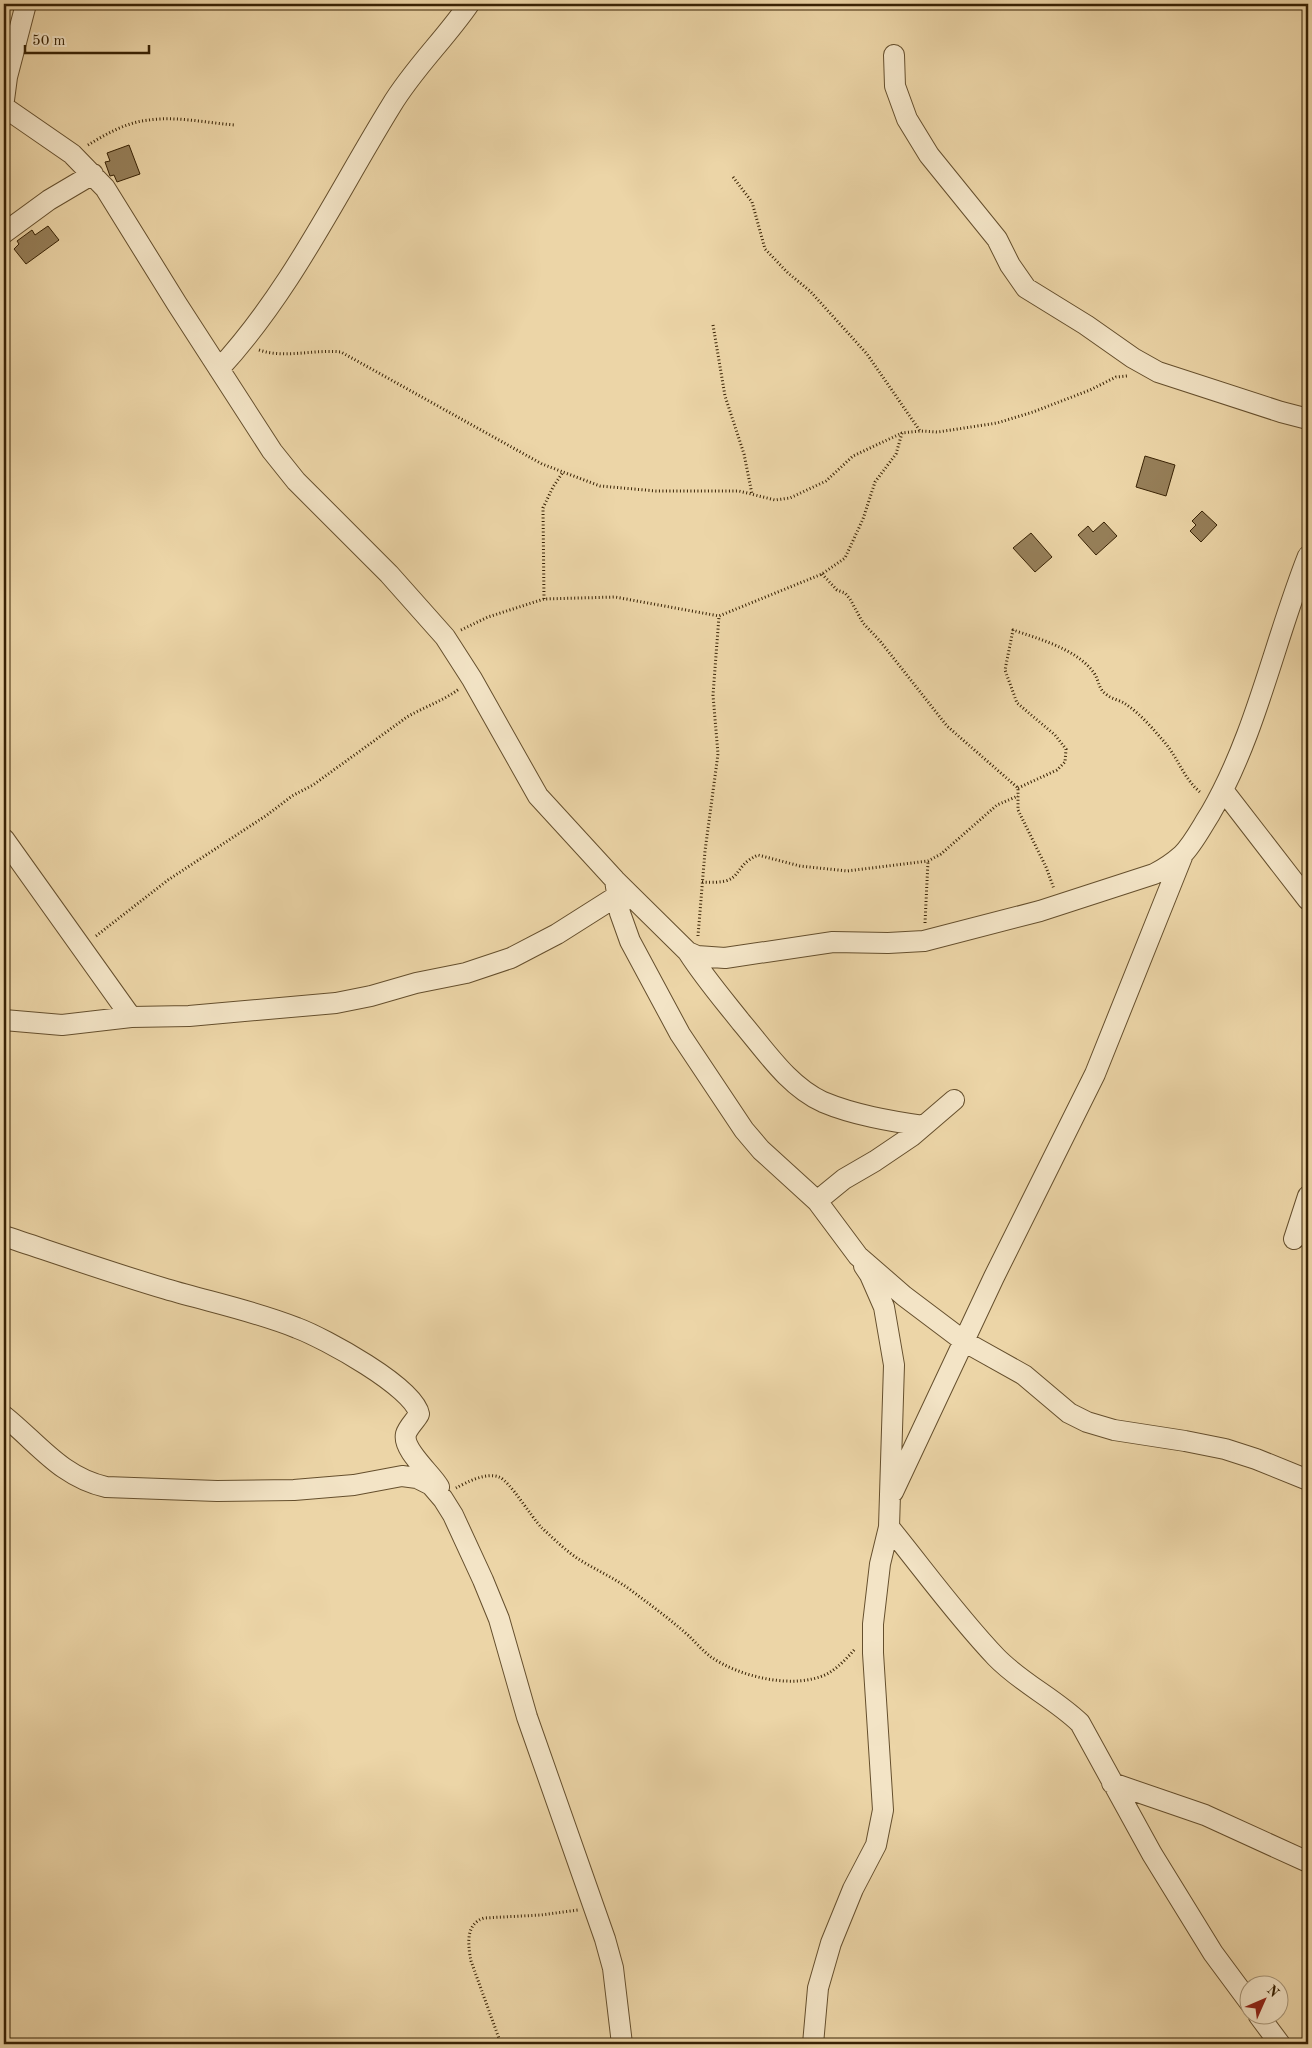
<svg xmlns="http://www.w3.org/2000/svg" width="1312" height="2048" viewBox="0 0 1312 2048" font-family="'Old Standard TT',serif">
<rect width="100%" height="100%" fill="#ecd5a7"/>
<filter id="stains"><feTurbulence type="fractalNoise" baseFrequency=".004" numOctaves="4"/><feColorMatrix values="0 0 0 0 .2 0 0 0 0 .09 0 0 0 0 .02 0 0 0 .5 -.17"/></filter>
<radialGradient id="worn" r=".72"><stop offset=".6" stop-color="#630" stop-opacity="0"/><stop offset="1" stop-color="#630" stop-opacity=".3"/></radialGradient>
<path fill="#967f59" stroke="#382204" d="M129,145L140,174L117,182L114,175L110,176L105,162L110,161L107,153Z
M48,226L59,240L26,264L14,249L19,244L17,241L32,230L35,235Z
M1145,456L1175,465L1166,496L1136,487Z
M1202,511L1217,525L1201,542L1190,531L1196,525L1192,521Z
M1104,522L1117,536L1096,555L1078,535L1088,526L1093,532Z
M1031,533L1052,557L1035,572L1013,548Z"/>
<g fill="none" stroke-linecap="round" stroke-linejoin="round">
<defs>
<path id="minor" d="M894,55L895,86L907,119L929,155L997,239L1010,265L1026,288L1086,325L1133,358L1158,372L1281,412L1308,419
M4,100L7,77L26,4
M4,107L72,154L105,188L177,304L272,451L296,481L389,574L445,637L472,679L538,796L615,880L688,952L697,956L725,958L833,942L888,943L924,941L1040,911L1154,874C1164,869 1173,863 1182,855C1193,844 1201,828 1210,814C1256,735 1274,642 1308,556
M4,233L49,200L93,174
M219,369C291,291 336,195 391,106C413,69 445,39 469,4
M1223,790L1308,900
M4,839L131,1017
M615,880L620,913L630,941L680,1034L744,1130L761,1150L817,1201L858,1256L904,1296L965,1342L1024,1375L1069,1413L1087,1422L1114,1430L1185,1441L1225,1449L1256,1459L1308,1480
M688,952C704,977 722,998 741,1022C765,1050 788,1086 823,1102C854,1115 890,1121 923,1126
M4,1020L62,1025L131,1017L189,1016L336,1003L371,996L416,983L466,973L511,958L557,934L617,896
M817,1201L844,1179L875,1161L912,1136L954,1100
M4,1236C58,1254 112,1273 166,1289C210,1302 255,1311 297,1328C324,1338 414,1387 419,1414C416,1420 408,1427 406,1434C402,1450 432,1474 439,1487
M1294,1239L1308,1196
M4,1416C38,1443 61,1477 106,1487L217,1491L294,1490L354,1485L402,1476L417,1478L431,1485L443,1499L453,1515L483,1580L499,1619L527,1717L605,1939L613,1968L622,2044
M893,1492L994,1277L1095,1074L1182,857
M889,1527C924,1570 957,1616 996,1657C1021,1683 1054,1698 1080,1723L1152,1854L1213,1953L1250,2003
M1112,1783L1205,1815L1308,1862
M1259,2016L1280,2044
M813,2044L818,1988L831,1943L853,1889L876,1845L883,1810L873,1653V1624L880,1564L889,1527L894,1365L884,1307L870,1275L864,1266"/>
</defs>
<use href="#minor" stroke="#654f2d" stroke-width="22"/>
<path stroke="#382204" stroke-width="3" stroke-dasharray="1 2.5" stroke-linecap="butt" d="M88,145C106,134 127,122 149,120C177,116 207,123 235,125
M733,177L752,202L765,249L788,273L810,291L867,354L920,431
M713,325L725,396L744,454L752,494
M259,350C285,359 314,349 341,352L542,464L563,472
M822,574L837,590L845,593L850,599L863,623L880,641L947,726L1018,788V810L1046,867L1054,889
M544,599L543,508L553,487L563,472L600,486L656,491H739L775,500L790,498L826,481L853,456L902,433
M461,630L488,617L544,599L615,597L719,616L822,574L845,558L863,519L875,482L896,454L902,433L920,431L938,432L997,423L1033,412L1090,390L1116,377L1127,376
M1018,788L1057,770L1065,762L1066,749L1055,735L1017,703L1005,670L1013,630C1039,639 1077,649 1094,673C1099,680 1098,689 1107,695C1112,699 1119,700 1124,703C1140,713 1154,730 1166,744C1179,760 1184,779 1201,793
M702,882C747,885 729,868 758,855L800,866L847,871L928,861L941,854L997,805L1018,796
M925,923L928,861
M96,936L168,880L267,815L292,796L313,785L407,717C424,707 443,701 459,689
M698,936L705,851L718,754L713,695L719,616
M456,1488C467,1482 486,1472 499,1477C510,1481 531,1517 542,1528C554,1539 567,1552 580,1560C598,1571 616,1579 632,1591C652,1606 671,1620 689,1636C696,1643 703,1651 711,1657C740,1677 794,1690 827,1674C838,1668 847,1658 855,1649
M501,2044L471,1961C468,1945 465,1924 484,1918L541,1915L578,1910"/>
<use href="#minor" stroke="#f3e4c6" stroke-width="20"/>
</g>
<rect width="1312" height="2048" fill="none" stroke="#ecd5a7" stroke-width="20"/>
<rect x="5" y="5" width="1302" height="2038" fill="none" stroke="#382204" stroke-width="2.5"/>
<rect x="10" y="10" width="1292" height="2028" fill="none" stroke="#382204"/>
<g transform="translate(1264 2000) rotate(45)"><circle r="24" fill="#f3e4c6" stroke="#a89678"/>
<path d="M0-4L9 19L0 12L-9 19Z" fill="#8f2418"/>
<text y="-8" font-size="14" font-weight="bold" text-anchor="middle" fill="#382204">N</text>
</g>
<path d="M25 45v8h124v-8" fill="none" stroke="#382204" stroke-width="2.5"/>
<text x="32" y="45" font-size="15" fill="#382204" stroke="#f3e4c6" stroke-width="4" paint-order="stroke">50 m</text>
<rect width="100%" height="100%" filter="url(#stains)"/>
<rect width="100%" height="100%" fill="url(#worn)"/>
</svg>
